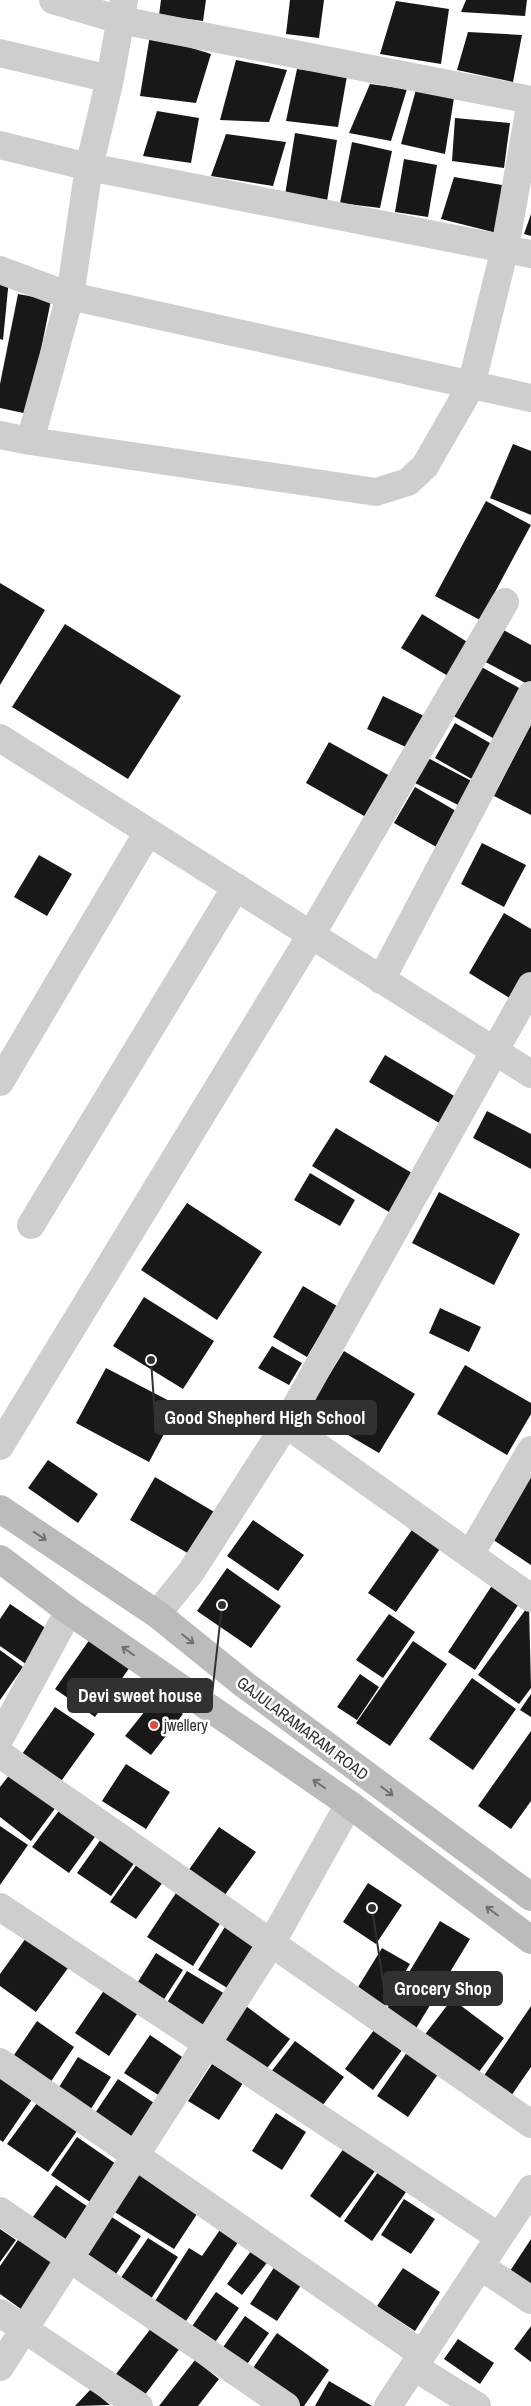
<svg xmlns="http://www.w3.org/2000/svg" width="531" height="2406" viewBox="0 0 531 2406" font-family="'Archivo Narrow',sans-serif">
<rect width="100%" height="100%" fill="#fff"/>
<path fill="#181818" d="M161,0H206L203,21L159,15Z
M290,0H324L319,38L286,34Z
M466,0H527L525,16L461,12Z
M396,1L449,9L441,64L380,54Z
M468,32L522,35L513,82L457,70Z
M150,35L211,54L196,103L140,96Z
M236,60L287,70L269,122L220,120Z
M297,69L347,76L338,127L286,121Z
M370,84L407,89L391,141L349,133Z
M417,86L454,98L445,154L401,144Z
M157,111L199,118L191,163L143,156Z
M455,118L510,123L504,168L452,161Z
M295,133L337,140L327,201L285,195Z
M226,134L286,142L273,186L211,176Z
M352,142L392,151L380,208L340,203Z
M404,159L437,165L428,217L395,212Z
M454,177L502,185L497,233L441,219Z
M531,214V236L524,234Z
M0,278L9,279L3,340L0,339Z
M18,294L51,300L28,414L0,408V384Z
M513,444L531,451V515L490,498Z
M486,501L531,525L480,620L435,596Z
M0,583L45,610L0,685Z
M422,614L469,643L448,676L401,648Z
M65,624L181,696L128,779L12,707Z
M496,626L531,645V686L478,658Z
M478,665L528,693L500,742L450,714Z
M383,696L426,717L410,749L367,729Z
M455,723L497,747L477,782L435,758Z
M531,724V815L494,796Z
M329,742L390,776L366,817L306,783Z
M428,758L479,785L466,809L415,783Z
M415,787L461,814L440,849L394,823Z
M482,843L526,865L504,907L461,884Z
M39,855L72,874L47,916L14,897Z
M504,913L531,929V977L516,1002L469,973Z
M385,1055L456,1097L441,1124L369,1082Z
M487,1111L531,1134V1169L473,1138Z
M336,1128L417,1176L394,1215L312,1166Z
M310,1173L355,1200L340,1226L294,1200Z
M439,1192L520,1234L494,1285L412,1243Z
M187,1203L262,1252L217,1320L141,1270Z
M303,1286L337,1306L307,1357L273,1337Z
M144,1297L214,1341L183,1389L113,1346Z
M440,1308L481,1327L469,1352L429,1333Z
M272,1346L302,1363L289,1385L258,1368Z
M344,1351L415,1394L379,1453L307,1411Z
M465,1365L531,1403V1414L507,1455L437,1414Z
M106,1368L179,1406L149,1462L76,1423Z
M48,1460L98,1494L78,1523L28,1488Z
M531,1473V1565L489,1537Z
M155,1477L216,1513L191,1555L130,1520Z
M253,1520L304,1555L278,1591L227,1556Z
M416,1524L444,1543L396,1612L368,1593Z
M227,1568L281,1606L251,1648L197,1611Z
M495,1581L522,1599L475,1670L448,1652Z
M10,1604L53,1633L30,1667L0,1646V1619Z
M529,1605L531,1688L519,1704L478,1675Z
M389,1614L415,1632L383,1678L356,1660Z
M90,1639L130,1667L95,1717L55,1689Z
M413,1641L447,1664L390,1746L356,1723Z
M0,1650L23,1667L0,1700Z
M360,1674L379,1687L357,1720L337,1707Z
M472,1678L516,1709L473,1770L429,1739Z
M531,1694V1717L520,1710Z
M157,1696L183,1714L151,1755L125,1736Z
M55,1707L95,1734L59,1784L20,1757Z
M531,1731V1801L511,1829L478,1806Z
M126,1764L170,1792L146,1829L102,1801Z
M14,1769L59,1803L31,1841L0,1817V1787Z
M61,1808L97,1834L69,1873L32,1847Z
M0,1826L28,1845L0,1885Z
M219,1827L256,1852L224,1896L188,1871Z
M106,1832L140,1855L111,1896L77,1873Z
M142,1857L168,1875L136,1919L110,1902Z
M368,1883L402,1905L376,1944L343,1922Z
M176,1893L221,1922L193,1966L147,1937Z
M440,1921L470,1939L415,2030L385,2012Z
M228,1922L259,1941L229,1989L198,1970Z
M26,1938L68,1968L36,2012L0,1986V1974Z
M382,1948L410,1964L383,2009L355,1992Z
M156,1953L183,1970L157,2010L131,1993Z
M187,1971L230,1997L203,2038L161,2012Z
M105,1989L139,2011L109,2056L75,2033Z
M452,1999L504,2038L473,2080L420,2041Z
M246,2006L290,2039L264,2072L221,2040Z
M531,2006V2067L511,2096L483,2077Z
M37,2021L74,2047L48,2086L10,2061Z
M377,2026L405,2046L373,2090L345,2069Z
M150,2035L188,2061L163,2098L124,2073Z
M295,2041L344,2077L316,2114L267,2077Z
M410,2048L441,2070L408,2117L377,2096Z
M78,2057L111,2077L89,2112L56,2092Z
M212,2064L243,2083L219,2120L188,2101Z
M0,2072L35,2095L3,2142L0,2140Z
M118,2079L157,2105L128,2148L89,2122Z
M37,2103L77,2131L48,2172L7,2144Z
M276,2113L306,2132L282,2170L252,2151Z
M77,2137L119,2166L93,2204L51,2175Z
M344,2148L375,2171L340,2218L310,2196Z
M142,2166L203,2205L174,2249L113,2211Z
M378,2172L406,2192L372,2241L344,2221Z
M56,2185L91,2209L65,2246L30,2221Z
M404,2199L435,2219L411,2254L381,2235Z
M107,2214L141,2236L114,2277L81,2255Z
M224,2224L242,2236L186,2321L155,2301L189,2248L202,2256Z
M0,2229L16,2240L0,2262Z
M20,2237L55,2261L21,2309L0,2294V2266Z
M148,2238L178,2257L147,2305L116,2285Z
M531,2239V2284L510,2271Z
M257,2243L273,2255L242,2295L227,2284Z
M279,2260L306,2278L277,2321L250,2304Z
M403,2268L440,2292L415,2331L377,2306Z
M216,2292L239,2308L211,2348L188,2332Z
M245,2316L269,2333L243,2370L219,2353Z
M155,2323L183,2344L141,2400L113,2378Z
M531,2326V2362L514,2349Z
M277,2333L329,2370L304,2406H300L251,2371Z
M458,2339L494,2363L480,2384L444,2359Z
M195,2360L219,2379L198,2406H159Z
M329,2381L372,2406H315Z
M91,2389L110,2405L75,2406Z"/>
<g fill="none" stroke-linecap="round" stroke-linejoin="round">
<path stroke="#cecece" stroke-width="28" d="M53,0L120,20L531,100
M0,53L110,79
M0,145L89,167L531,254
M0,270L70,296L531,398
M0,435L30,441L376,492L408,482L425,466L471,386L505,248L531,101
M30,441L70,296L89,167L110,79L124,0
M0,738L531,1074
M381,980L531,695
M0,1082L148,832
M31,1225L236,887
M286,1424L531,1598
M0,1446L311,935L505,602
M470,1555L531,1450
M157,1614L191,1572L286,1424L531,986
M0,1738L69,1611
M0,1754L531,2124
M0,1907L499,2237
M0,2062L422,2354
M0,2211L286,2406
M480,2266L531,2300
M0,2313L139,2406
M0,2367L272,1942L349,1804
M414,2367L477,2406
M388,2406L531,2189"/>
<path stroke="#bbb" stroke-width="28" d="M0,1509L157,1614L245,1685L531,1897
M0,1559L69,1611L349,1804L531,1940"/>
</g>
<defs><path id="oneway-shaft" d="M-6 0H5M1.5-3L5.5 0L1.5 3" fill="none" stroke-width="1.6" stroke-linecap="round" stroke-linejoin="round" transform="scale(1.25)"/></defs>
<g stroke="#6f6f6f">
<use href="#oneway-shaft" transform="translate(40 1536) rotate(34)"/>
<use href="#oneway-shaft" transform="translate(188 1639) rotate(39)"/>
<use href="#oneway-shaft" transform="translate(128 1651) rotate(-145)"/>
<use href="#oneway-shaft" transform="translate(319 1784) rotate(-145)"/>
<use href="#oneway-shaft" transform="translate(387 1791) rotate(37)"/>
<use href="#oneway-shaft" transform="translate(492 1911) rotate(-143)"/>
</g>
<circle fill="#dd4d3d" stroke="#fff" stroke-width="2" cx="154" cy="1725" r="5"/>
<g text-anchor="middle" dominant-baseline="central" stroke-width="5" stroke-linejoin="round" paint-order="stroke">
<g font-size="16" fill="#313131" stroke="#fff" text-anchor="start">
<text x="164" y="1725">jwellery</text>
</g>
<g font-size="16" fill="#313131" stroke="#fff">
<text transform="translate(303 1728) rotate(37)">GAJULARAMARAM ROAD</text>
</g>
</g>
<path fill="none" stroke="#313131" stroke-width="2" d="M151 1360L155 1417M222 1605L212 1695M372 1908L384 1988"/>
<g fill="#313131" stroke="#fff" stroke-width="2">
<circle cx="151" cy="1360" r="5"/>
<circle cx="222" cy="1605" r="5"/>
<circle cx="372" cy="1908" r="5"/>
</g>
<g fill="#313131" stroke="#313131" stroke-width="2">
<rect x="155" y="1401" width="221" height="33" rx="5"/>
<rect x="68" y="1679" width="144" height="33" rx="5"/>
<rect x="384" y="1972" width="118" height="33" rx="5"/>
</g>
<g font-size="18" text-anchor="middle" font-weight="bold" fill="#fff">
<text x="265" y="1424">Good Shepherd High School</text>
<text x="140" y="1702">Devi sweet house</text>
<text x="443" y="1995">Grocery Shop</text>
</g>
</svg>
